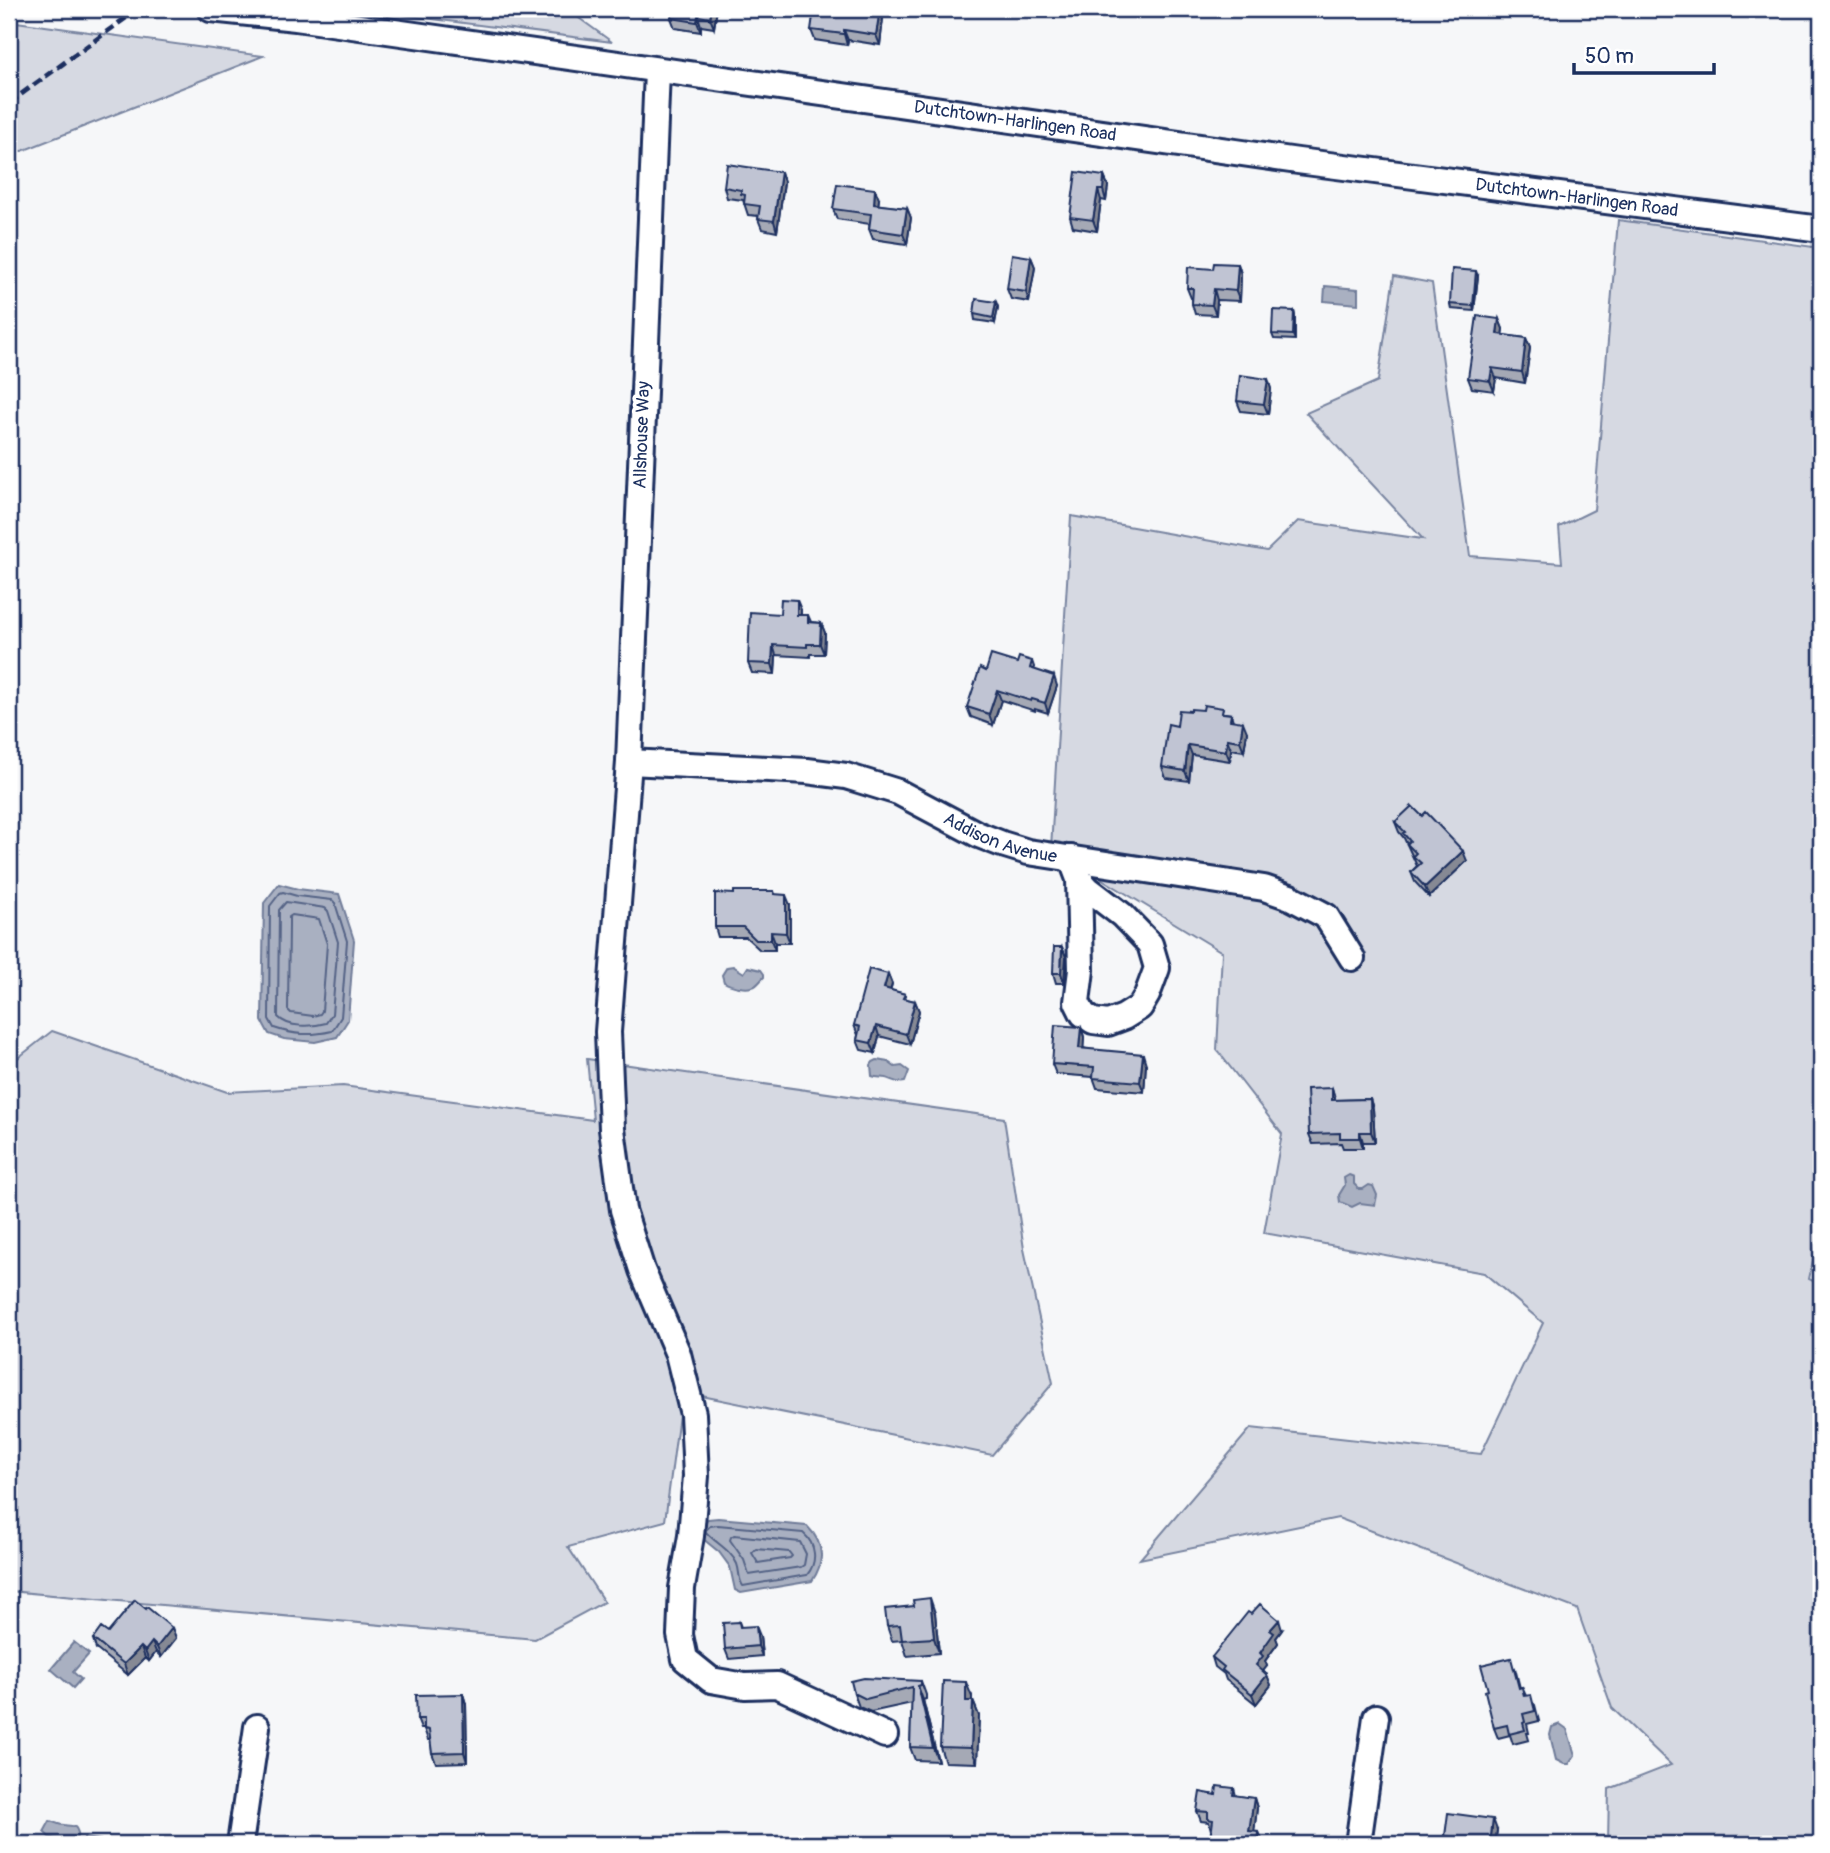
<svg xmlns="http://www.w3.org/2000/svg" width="1830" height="1853" viewBox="0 0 1830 1853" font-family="Pangolin,sans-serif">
<rect width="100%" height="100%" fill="#f6f7f9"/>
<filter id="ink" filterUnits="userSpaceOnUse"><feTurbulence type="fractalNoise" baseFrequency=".0143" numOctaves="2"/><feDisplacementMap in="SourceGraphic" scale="14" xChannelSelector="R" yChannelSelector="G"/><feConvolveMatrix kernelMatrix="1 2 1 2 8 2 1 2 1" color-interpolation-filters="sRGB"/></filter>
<g filter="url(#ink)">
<path fill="#d6d9e2" stroke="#7884a0" stroke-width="2" d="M355,9H574L572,13L612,42Z
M9,21L263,56L22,151L9,150Z
M1618,220L1821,248V1223L1809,1279L1821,1285V1844H1608L1609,1789L1671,1765L1612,1708L1577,1609L1338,1518L1140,1559L1251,1428L1481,1454L1543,1323L1484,1273L1264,1233L1282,1134L1217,1050L1222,952L1051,848L1071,516L1267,551L1298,521L1423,539L1306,413L1378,381L1394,276L1432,283L1470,556L1562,563L1559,527L1594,510Z
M52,1031L227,1092L343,1086L593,1120L587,1059L1004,1118L1024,1249L1053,1383L992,1455L682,1392L665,1521L568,1547L604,1602L535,1639L9,1591V1065Z"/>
<path fill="#a9b0c1" stroke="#707c99" stroke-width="2" d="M1325,286L1358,289V304L1324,301Z
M279,884L298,889L339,894L354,940L348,1020L337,1037L315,1042L284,1039L269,1034L262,1021L264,903Z
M733,966L744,973L748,967L761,970L764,974V977C761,980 758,984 755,986C747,990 731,986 724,982L722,975L727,967Z
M877,1060L888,1062L895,1067L902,1066L909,1071L905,1082C897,1084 893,1080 886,1078C881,1077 877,1078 872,1076L871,1065L873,1062Z
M1349,1175L1354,1177V1184L1359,1189H1363L1369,1185L1373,1186L1377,1195L1375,1205L1360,1203L1352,1207L1340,1202L1339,1195L1345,1185L1344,1178Z
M718,1518L807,1526C824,1543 825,1562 812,1581L741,1593L735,1590L730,1567L719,1552L697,1534L696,1527L708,1519Z
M74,1642L89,1654L73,1672L81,1679L73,1688L51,1669Z
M1560,1724L1567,1729L1575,1755L1569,1764H1564L1556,1760L1550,1735L1552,1727Z
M50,1821C55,1822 58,1825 64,1825C72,1827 75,1823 78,1833C76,1844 67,1844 58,1844V1840L49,1837L44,1832Z"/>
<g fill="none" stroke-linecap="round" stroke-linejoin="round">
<path stroke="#546386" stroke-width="2" d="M283,892L297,896L332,900L335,903L347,941L341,1017L332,1031C311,1036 294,1035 274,1028L269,1019L270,906L280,893Z
M286,902L325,908L328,911L338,942L332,1014L326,1023C312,1027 288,1028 278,1017L279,910Z
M292,915L319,919L327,944L322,1011L320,1014L313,1016L291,1013L288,1010L289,924V917Z
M705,1531C715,1543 730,1549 737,1564C740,1572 738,1579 743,1586L807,1575C818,1562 816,1544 803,1533L718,1525L710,1526L706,1530
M734,1535L800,1542L806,1554L804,1565L801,1567L749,1575L744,1560L730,1540L731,1537Z
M756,1549L789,1552L792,1556L790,1558L758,1563L752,1553Z"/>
<defs>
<g id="minor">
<path id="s1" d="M211,9L296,18L1298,161L1821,229"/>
<path d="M657,71L629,762L608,1032L612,1129L623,1210L642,1270L678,1354L693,1414L696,1476L691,1536L682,1588L680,1635L685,1659L711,1680L745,1686L777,1685L885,1735"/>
<path id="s2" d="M629,762L807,771L846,776L898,792L979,835L1002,844L1028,852L1264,888L1290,897L1326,916L1352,958"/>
<path d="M1071,858L1079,879L1088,889L1122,915L1150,944L1157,968L1147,995L1140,1007L1124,1017L1108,1023L1093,1021L1083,1014L1077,1002L1081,970L1079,879"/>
<path d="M240,1844L257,1727"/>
<path d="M1358,1844L1376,1717"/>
</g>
</defs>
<use href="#minor" stroke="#1b2f5e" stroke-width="30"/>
<use href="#minor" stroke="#fff" stroke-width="24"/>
<path stroke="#1b2f5e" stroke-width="5" stroke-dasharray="10 5" stroke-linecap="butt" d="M9,103L138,9"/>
</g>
<path fill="#a5a9b5" stroke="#1b2f5e" stroke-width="2" d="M673,9H717L714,28L701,26V32L675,28L671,18Z
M880,9L883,18L880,45L848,40L847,45L815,40L811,30Z
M781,172L784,182L777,232L762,229L758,219L759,216L748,215L743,200L727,198L724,187Z
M1104,176L1108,186L1106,201L1101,200L1097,231L1073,227L1070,217Z
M879,199L878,205L907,208L911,218L907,244L873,239L869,229L870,224L837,219L833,209Z
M1031,257L1035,267L1029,302L1011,299L1007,289Z
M1238,264L1241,274L1240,301L1217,300L1216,315L1195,314L1192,304V298H1191L1187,288L1213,269Z
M1478,276L1474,311L1451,309L1450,304Z
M996,302L998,307L995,323L975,320L974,314Z
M1294,311L1295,316V340L1274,339L1272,334Z
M1499,319L1503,329L1502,335L1526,338L1530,348L1525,383L1496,378L1494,391L1472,388L1468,378Z
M1268,379L1271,389L1268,414L1241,411L1237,401Z
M801,610V615H808L811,622L821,623L825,633L824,654H810V657L776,655L775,674L752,673L748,663L780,614Z
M1032,661L1035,670L1057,686L1048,713L1035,709V711L1001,700L993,725L971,717L967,707L986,671L1017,663Z
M1225,713L1231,714L1233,721L1247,732L1244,751L1231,749L1230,761L1192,755L1189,781L1166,778L1162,767L1177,726Z
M1395,822L1467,861L1429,897L1415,882L1411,872L1417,866L1404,838L1399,832Z
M774,891L775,894L790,905V943H775V950H760L746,937H718L715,927L734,894Z
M1062,947L1066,957L1064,983H1056L1053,973Z
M888,974L892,984L890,990L905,994L906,999L915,1001L919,1011L910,1044L879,1036L875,1053L861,1050L857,1040L858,1035L854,1025Z
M1081,1027L1084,1037L1083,1048L1146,1064L1144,1092L1097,1088L1093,1077L1056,1074L1052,1064Z
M1332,1088L1335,1100L1370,1099L1373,1109L1375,1142H1363V1148H1343L1341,1143L1313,1144L1309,1134Z
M935,1613L939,1653L907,1656L902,1640L892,1641L887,1626Z
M739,1622L741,1627L760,1636L762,1656L729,1659L725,1649Z
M172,1628L176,1638L161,1657L156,1652L149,1661L145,1658L128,1675L96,1649L93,1639L108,1633Z
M1282,1630L1276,1638L1278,1643L1265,1661L1267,1666L1263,1671L1267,1675L1271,1685L1256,1704L1226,1680L1224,1674L1215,1667L1212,1657Z
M1515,1668L1520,1688L1522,1687L1526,1696L1535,1705L1539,1721L1527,1724L1529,1733H1527L1529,1740L1513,1744L1510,1735L1498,1738L1494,1728L1488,1690Z
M921,1681L926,1695V1699L923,1700L938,1761L915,1760L910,1747L912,1703L871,1712L859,1707L854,1693Z
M463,1694L466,1704L467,1762L436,1763L432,1753L431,1740H428L424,1729H421L417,1719Z
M972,1697V1701H973L979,1716L977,1763L945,1762L940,1747Z
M1234,1788L1236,1796L1254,1798L1257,1808L1254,1832H1259L1263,1844H1210L1211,1830L1209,1822L1201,1821L1197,1811L1216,1795Z
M1497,1830L1495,1844H1448L1445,1836Z"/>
<path fill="#868994" stroke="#1b2f5e" stroke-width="2" d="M712,9H717L714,28L710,18Z
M880,9L883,18L880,45L876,35Z
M698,16L701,26V32L697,22Z
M844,30L848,40L847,45L844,34Z
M781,172L784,182L777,232L774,221Z
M1104,176L1108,186L1106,201L1103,190Z
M875,189L879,199L877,214L874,204Z
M1098,190L1101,200L1097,231L1093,220Z
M907,208L911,218L907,244L903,234Z
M1031,257L1035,267L1029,302L1026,292Z
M1238,264L1241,274L1240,301L1236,291Z
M1476,271L1478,276L1474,311L1473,306Z
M1214,289L1217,300L1216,315L1212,305Z
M996,302L998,307L995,323L993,318Z
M1294,311L1295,316V340L1293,335Z
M1499,319L1503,329L1501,344L1497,334Z
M1526,338L1530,348L1525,383L1522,372Z
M1492,368L1496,378L1494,391L1490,381Z
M1268,379L1271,389L1268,414L1264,404Z
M797,600L801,610L800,625L797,615Z
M821,623L825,633L824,654L820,644Z
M773,645L776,655L775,674L772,664Z
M1054,676L1057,686L1048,713L1045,703Z
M997,690L1001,700L993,725L989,714Z
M1243,722L1247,732L1244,751L1240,741Z
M1227,739L1231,749L1230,761L1226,751Z
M1188,745L1192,755L1189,781L1185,771Z
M1463,851L1467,861L1429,897L1425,887Z
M786,895L790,905V943L786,933Z
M771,932L775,943V950L771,940Z
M1062,947L1066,957L1064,983L1061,973Z
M888,974L892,984L888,998L884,988Z
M915,1001L919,1011L910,1044L906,1034Z
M876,1026L879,1036L875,1053L871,1043Z
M1081,1027L1084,1037L1083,1058L1079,1048Z
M1143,1054L1146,1064L1144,1092L1140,1082Z
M1332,1088L1335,1098L1336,1110L1332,1100Z
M1370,1099L1373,1109L1375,1142L1371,1132Z
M1360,1132L1363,1142V1148L1360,1138Z
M930,1598L935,1613L939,1653L934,1638Z
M1279,1620L1282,1630L1276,1638L1278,1643L1265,1661L1267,1666L1259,1676L1256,1665L1270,1630Z
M756,1626L760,1636L762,1656L758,1646Z
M172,1628L176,1638L161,1657L157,1647Z
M152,1642L156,1652L149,1661L145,1651Z
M141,1647L145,1658L128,1675L124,1664Z
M1267,1675L1271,1685L1256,1704L1252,1694Z
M966,1682L972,1697L971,1716L966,1701Z
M918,1686L923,1700L938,1761L933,1748Z
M463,1694L466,1704L467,1762L464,1752Z
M973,1701L979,1716L977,1763L971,1748Z
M1254,1798L1257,1808L1253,1841L1249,1831Z
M1493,1819L1497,1830L1495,1844H1490Z
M1259,1832L1263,1842V1844H1258Z"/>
<path fill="#c0c4d3" stroke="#1b2f5e" stroke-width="2" d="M673,9H712L710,18L698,16L697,22L671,18Z
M814,9H880L876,35L844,30V34L811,30Z
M727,164L781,172L774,221L758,219L760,206L744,204L745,195L741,194V190L724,187Z
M1076,172L1104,176L1103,190H1098L1093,220L1070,217Z
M837,184L875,189L874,204L907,208L903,234L869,229L871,214L833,209Z
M1012,254L1031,257L1026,292L1007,289Z
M1214,263L1238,264L1236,291L1214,289L1212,305L1192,304L1193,288H1187L1188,267L1213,269Z
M1452,269L1476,271L1473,306L1450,304Z
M976,299L996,302L993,318L974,314Z
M1273,310L1294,311L1293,335L1272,334Z
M1477,316L1499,319L1497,334L1526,338L1522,372L1492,368L1490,381L1468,378Z
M1240,375L1268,379L1264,404L1237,401Z
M781,599L797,600V615H808V622L821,623L820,644H807V647L773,645L772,664L748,663L750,612L780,614Z
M991,655L1017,663L1019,657L1032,661L1030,668L1054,676L1045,703L1032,699L1031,701L997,690L989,714L967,707L980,668L986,671Z
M1204,705L1223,708L1222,713L1231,714L1230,720L1243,722L1240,741L1227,739L1226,751L1188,745L1185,771L1162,767L1168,724L1177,726L1179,710L1191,711V709L1203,710Z
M1412,806L1422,816L1426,812L1463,851L1425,887L1411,872L1421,863L1413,856L1416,853L1407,844L1410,841L1403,833L1405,832L1395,822Z
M734,891H774V894L786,895V933L771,932V940H756L743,927H715V893L734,894Z
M1054,947H1062L1061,973H1053Z
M869,969L888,974L884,988L905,994L903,998L915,1001L906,1034L876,1026L871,1043L857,1040L860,1027L854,1025Z
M1055,1025L1081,1027L1079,1048L1143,1054L1140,1082L1093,1078L1094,1067L1052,1064Z
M1332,1088V1100L1370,1099L1371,1132H1360V1138H1340V1133L1309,1134L1307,1089Z
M930,1598L934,1638L902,1640L900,1625L887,1626L885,1609L914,1606L913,1600Z
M135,1600L146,1609L147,1607L172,1628L157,1647L152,1642L145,1651L141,1647L124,1664L93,1639L101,1628L108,1633Z
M1260,1604L1279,1620L1270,1630L1274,1633L1260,1653L1263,1656L1256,1665L1267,1675L1252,1694L1222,1670L1224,1667L1212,1657L1248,1612L1251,1614Z
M739,1622L740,1627L756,1626L758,1646L725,1649L723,1623Z
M1511,1658L1519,1688L1522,1687L1524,1696L1531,1695L1535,1711L1523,1714L1525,1722L1523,1723L1525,1730L1509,1734L1507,1725L1494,1728L1485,1691L1488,1690L1481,1665Z
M864,1678L921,1681V1685L918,1686L933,1748L910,1747L912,1687L866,1699L854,1693L851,1681Z
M943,1681L966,1682V1701H973L971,1748L940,1747Z
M463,1694L464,1752L432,1753L429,1730L424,1729V1719H417L416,1695Z
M1217,1786L1234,1788L1233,1795L1254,1798L1249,1831L1259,1832L1258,1844H1221L1210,1843L1213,1820L1208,1819V1812L1197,1811L1200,1792L1216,1795Z
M1448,1813L1493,1819L1490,1844H1457L1458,1838L1445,1836Z
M84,1838L100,1840L99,1844H83Z"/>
</g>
<g text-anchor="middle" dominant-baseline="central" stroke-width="7" stroke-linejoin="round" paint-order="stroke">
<g font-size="18" fill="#1b2f5e" stroke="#fff">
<text stroke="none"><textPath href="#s1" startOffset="812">Dutchtown-Harlingen Road</textPath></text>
<text stroke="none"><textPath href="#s1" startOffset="1379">Dutchtown-Harlingen Road</textPath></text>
<text transform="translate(642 435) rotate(-88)">Allshouse Way</text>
<text stroke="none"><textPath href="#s2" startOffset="385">Addison Avenue</textPath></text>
</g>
</g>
<rect width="1830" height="1853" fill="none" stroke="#fff" stroke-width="35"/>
<rect x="18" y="18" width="1795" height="1818" fill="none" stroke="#1b2f5e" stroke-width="2.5" filter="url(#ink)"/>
<path d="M1574 63v10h140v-10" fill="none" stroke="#1b2f5e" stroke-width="3.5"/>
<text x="1585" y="63" font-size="21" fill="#1b2f5e" stroke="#ffffff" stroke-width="5" paint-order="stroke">50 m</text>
</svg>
